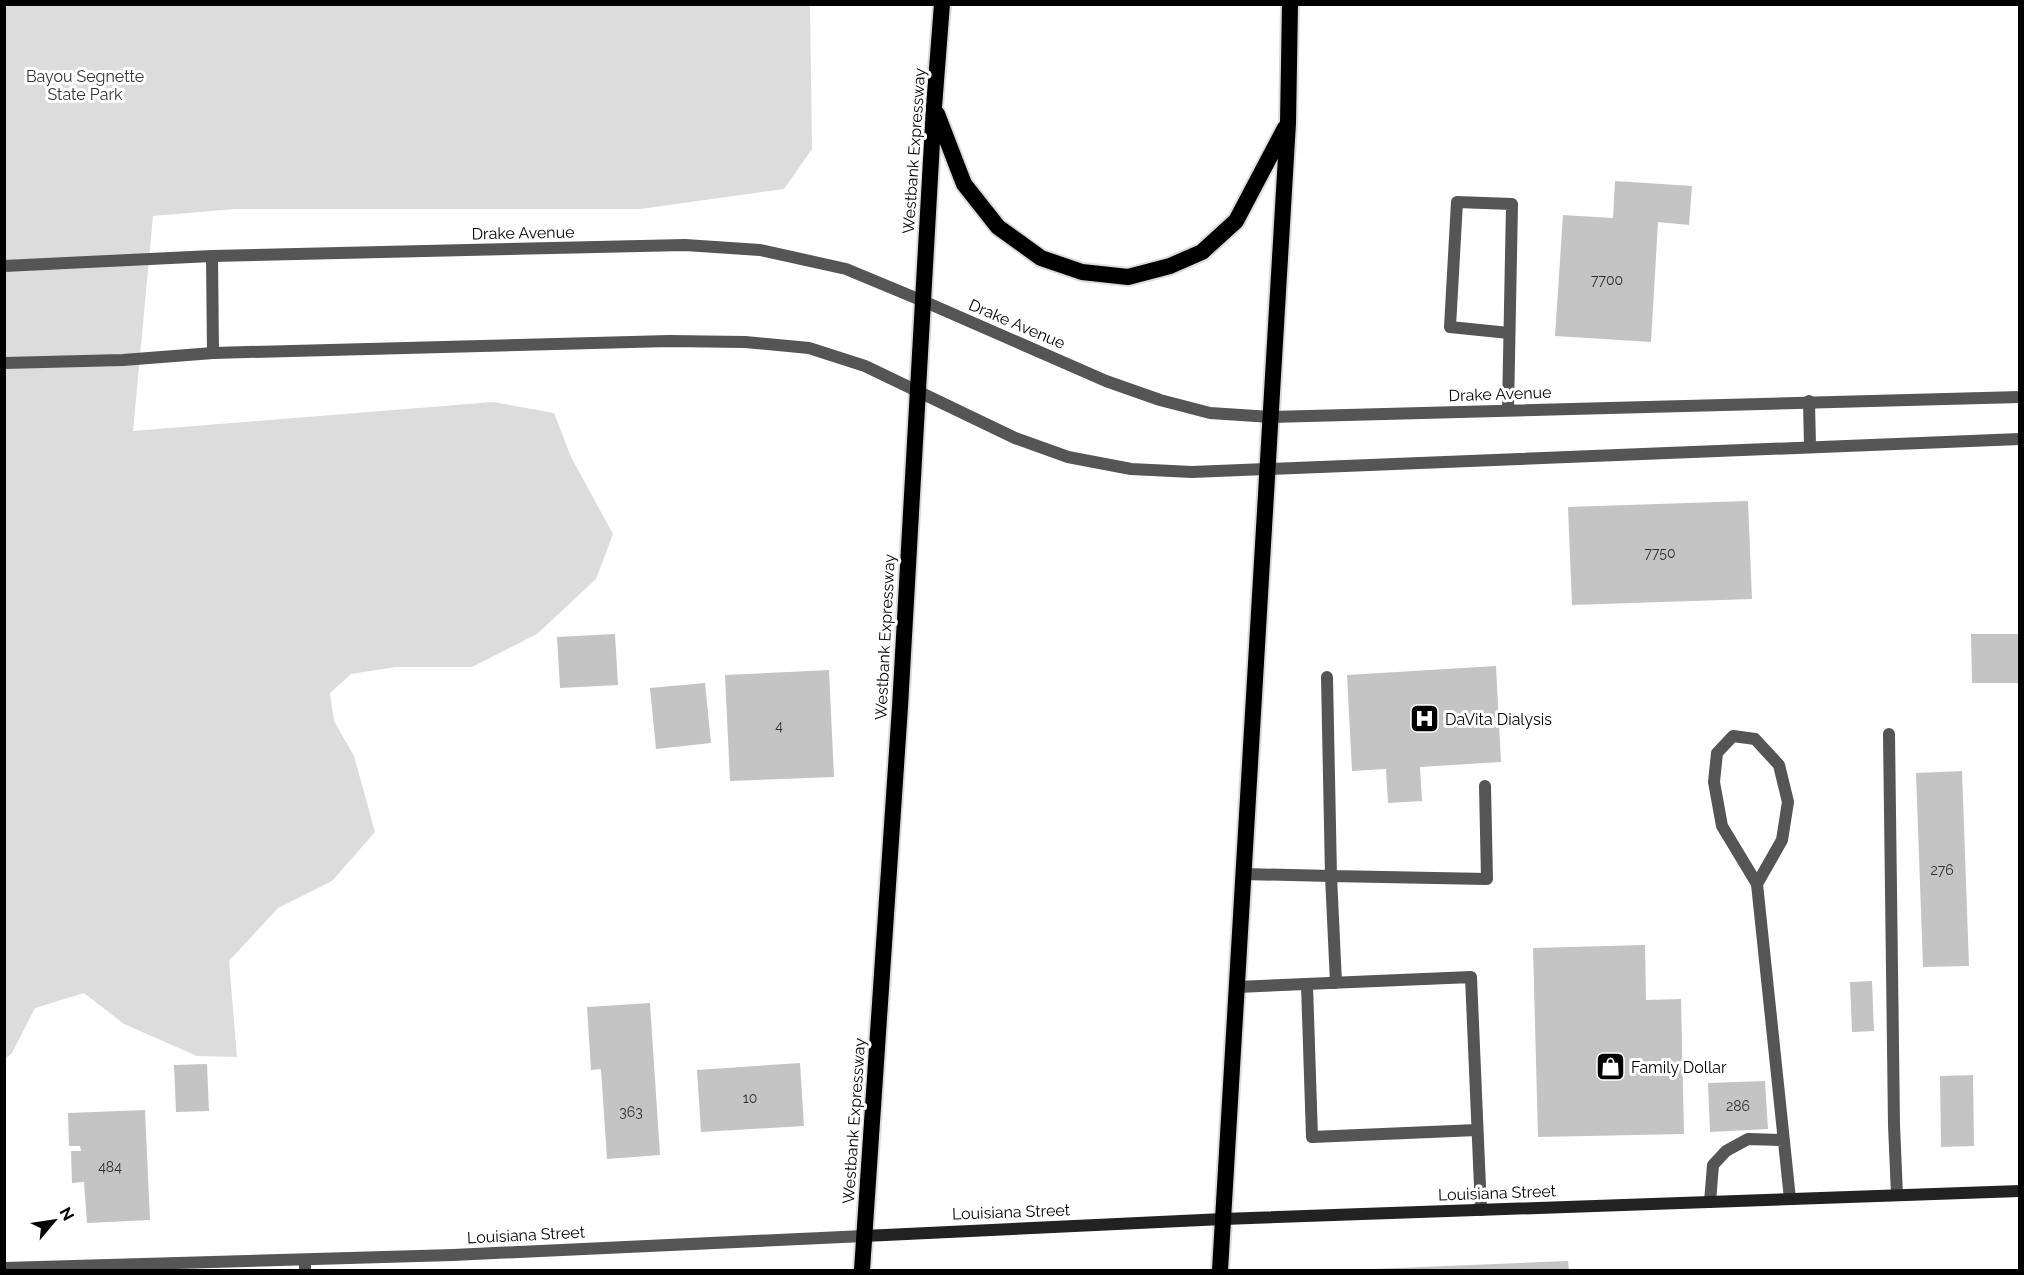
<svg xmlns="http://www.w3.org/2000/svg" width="2024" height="1275" viewBox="0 0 2024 1275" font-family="Raleway,sans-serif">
<rect width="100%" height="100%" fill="#fff"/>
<path fill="#dcdcdc" d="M5,5H810L812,149L784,189L640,209H234L153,216L133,431L493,402L554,413L571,457L613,534L596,579L537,634L472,667H396L351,674L330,693L334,721L354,756L375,832L332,881L278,908L229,961L237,1057L197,1056L124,1024L84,993L35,1008L12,1053L5,1059Z"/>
<path fill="#c4c4c4" d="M1615,181L1692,186L1689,225L1658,222L1651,342L1555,336L1563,215L1613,218Z
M1748,501L1752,599L1572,605L1568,507Z
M615,634L618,685L560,688L557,637Z
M1971,634H2020V683H1972Z
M1496,666L1501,762L1420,767L1422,801L1388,803L1386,769L1352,771L1347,675Z
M829,670L834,777L730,781L725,675Z
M705,683L711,743L656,749L650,688Z
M1962,771L1969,966L1923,967L1916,773Z
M1645,945L1646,1000L1681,999L1684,1134L1538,1137L1533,948Z
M1872,981L1874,1031L1852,1032L1850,982Z
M650,1003L660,1155L607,1159L601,1069L591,1070L587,1007Z
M800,1063L804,1126L701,1132L697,1070Z
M207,1064L209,1111L176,1112L174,1065Z
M1973,1075L1974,1146L1941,1147L1940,1076Z
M1765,1081L1768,1129L1710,1132L1708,1083Z
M145,1110L150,1220L87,1223L84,1182L72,1183L71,1151H81L80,1146H69L68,1113Z
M1568,1261L1569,1270H1374V1269Z"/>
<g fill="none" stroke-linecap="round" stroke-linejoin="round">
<defs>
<path id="trunk" d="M937,114L964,184L998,227L1041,258L1082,272L1128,277L1170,266L1202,252L1236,221L1285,128
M862,1270L900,707L934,107L942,4
M1220,1270L1288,123L1290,4"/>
</defs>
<use href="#trunk" stroke="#dbdbdb" stroke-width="20"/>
<path stroke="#555" stroke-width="12" d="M212,256L213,353
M1809,401L1810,447
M1508,410L1512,204L1457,202L1450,327L1509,333
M1327,677L1331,876L1487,879L1485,786
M1889,734L1894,1125L1897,1195
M1244,874L1331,876L1336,983
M1757,884L1782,840L1788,802L1779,765L1755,739L1733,736L1717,753L1714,782L1722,826L1757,884L1790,1199
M1307,985L1312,1137L1477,1130
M1237,987L1471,977L1481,1210
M1710,1202L1713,1165L1726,1151L1748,1139L1784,1140
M305,1260V1270"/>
<path stroke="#555" stroke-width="12" d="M4,1268L453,1255L864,1236"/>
<path stroke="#555" stroke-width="12" d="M4,266L212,256L685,245L760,250L846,269L923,301L1106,381L1160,400L1210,413L1271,417L2020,397
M4,363L123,360L213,353L669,341L745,342L809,348L865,366L1015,438L1068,457L1131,469L1192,472L2020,439"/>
<path stroke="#222" stroke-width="12" d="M864,1236L1223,1219L2020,1191"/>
<use href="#trunk" stroke="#000" stroke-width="16"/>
</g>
<defs>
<symbol id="hospital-square" viewBox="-11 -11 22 22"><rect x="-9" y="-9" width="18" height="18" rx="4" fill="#000" stroke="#fff"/><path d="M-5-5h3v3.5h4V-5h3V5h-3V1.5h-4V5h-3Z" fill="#fff"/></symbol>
<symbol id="shop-square" viewBox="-11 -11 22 22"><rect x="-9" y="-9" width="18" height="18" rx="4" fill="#000" stroke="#fff"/><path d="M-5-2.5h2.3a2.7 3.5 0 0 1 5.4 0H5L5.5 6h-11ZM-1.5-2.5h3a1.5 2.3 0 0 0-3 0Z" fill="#fff"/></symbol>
</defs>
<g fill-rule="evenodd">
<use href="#hospital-square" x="1408" y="702" width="33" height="33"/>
<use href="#shop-square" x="1594" y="1050" width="33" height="33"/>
</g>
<g text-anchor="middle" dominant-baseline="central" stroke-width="6" stroke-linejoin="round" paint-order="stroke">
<g font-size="14" fill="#313131">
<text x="1607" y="280">7700</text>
<text x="1660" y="553">7750</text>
<text x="779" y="726">4</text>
<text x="1942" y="870">276</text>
<text x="750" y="1098">10</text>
<text x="1738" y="1106">286</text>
<text x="631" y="1112">363</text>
<text x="110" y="1167">484</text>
</g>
<g font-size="16" fill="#333" stroke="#fff">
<text x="85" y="76">Bayou Segnette<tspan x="85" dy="18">State Park</tspan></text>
</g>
<g font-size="16" fill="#000" stroke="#fff">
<text transform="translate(914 151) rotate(-86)">Westbank Expressway</text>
<text transform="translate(523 233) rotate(-1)">Drake Avenue</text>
<text transform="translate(1017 324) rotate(23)">Drake Avenue</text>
<text transform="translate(1500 394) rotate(-2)">Drake Avenue</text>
<text transform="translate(885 637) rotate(-87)">Westbank Expressway</text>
<text transform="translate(854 1121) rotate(-86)">Westbank Expressway</text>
<text transform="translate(1497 1193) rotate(-2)">Louisiana Street</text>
<text transform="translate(1011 1212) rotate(-2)">Louisiana Street</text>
<text transform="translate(526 1235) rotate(-3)">Louisiana Street</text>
</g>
<g font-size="16" fill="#000" stroke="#fff" text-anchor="start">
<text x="1445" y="719">DaVita Dialysis</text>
<text x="1631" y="1067">Family Dollar</text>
</g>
</g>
<rect width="2024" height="1275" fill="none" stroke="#000000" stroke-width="12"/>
<g transform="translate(54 1221) rotate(61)" stroke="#ffffff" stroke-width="4.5" paint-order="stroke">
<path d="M0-4.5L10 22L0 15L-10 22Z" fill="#000000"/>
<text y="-9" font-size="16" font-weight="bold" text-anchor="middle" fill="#000000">N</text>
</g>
</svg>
